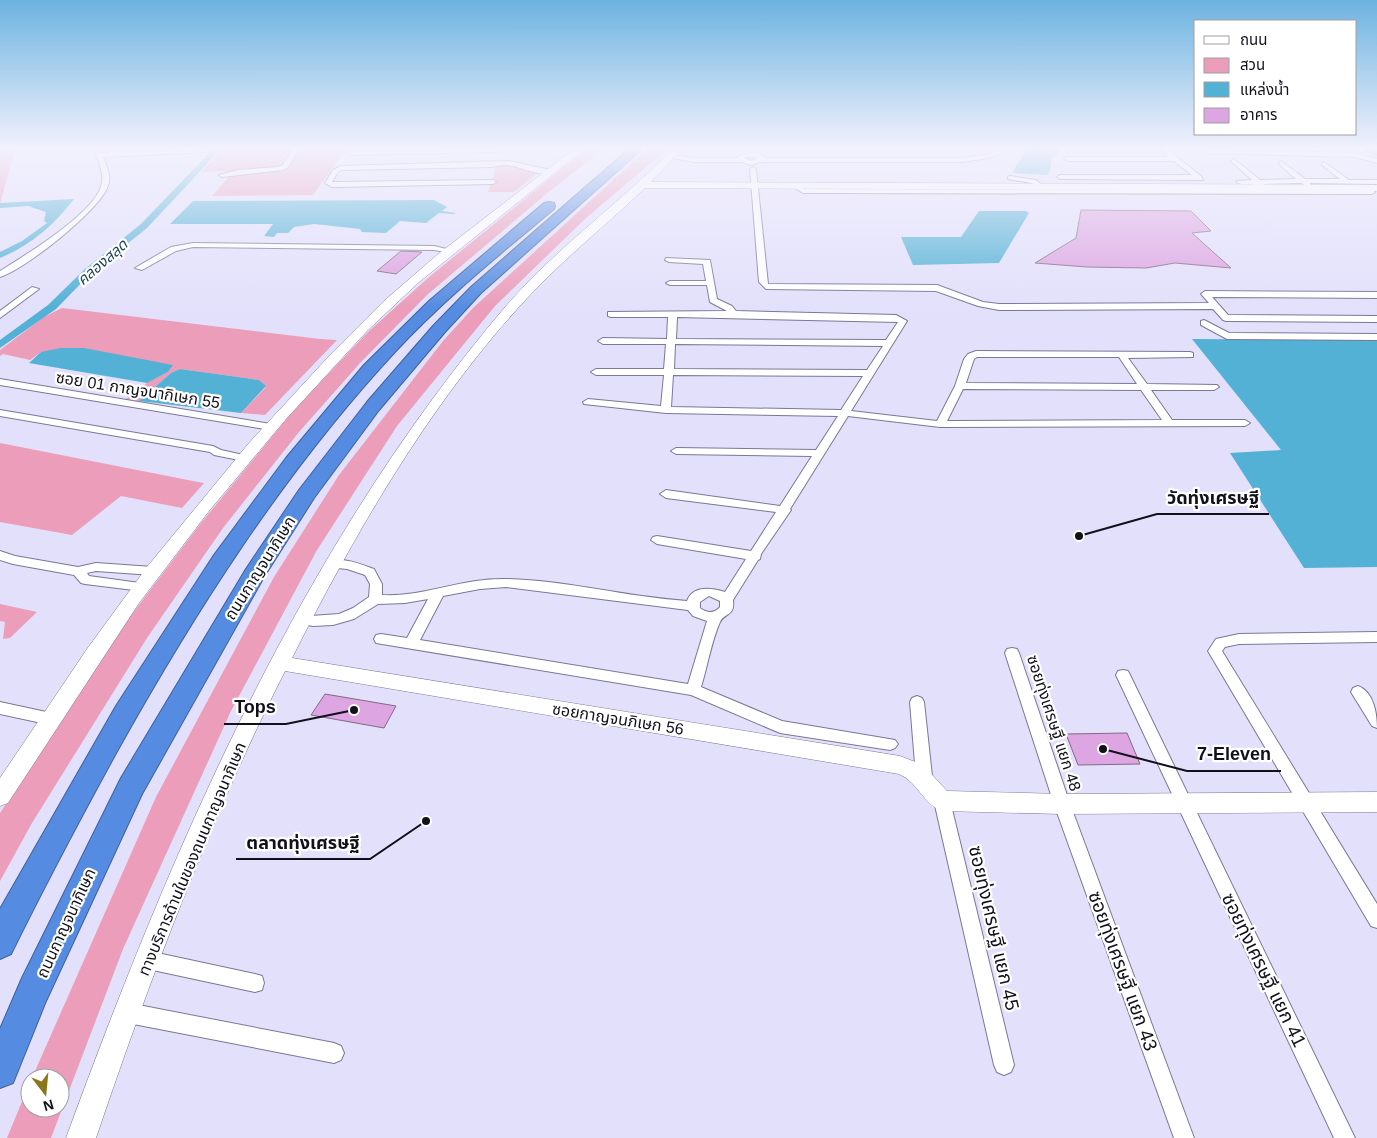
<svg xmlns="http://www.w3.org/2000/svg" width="1377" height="1138" viewBox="0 0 1377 1138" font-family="Arial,'Noto Sans Thai',sans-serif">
<rect width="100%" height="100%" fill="#e3e0fb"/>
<path fill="#eb9db9" d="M0,149H15L0,204Z
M223,149H346L313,195L212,196L234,171L201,172Z
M586,149H603L545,195L427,295L360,363L299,432L223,528L147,638L32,823L0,881V813L126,622L201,523L294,410L368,332L429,277Z
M647,149H667L586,218L495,306L397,426L317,550L231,711L123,949L51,1138H7L30,1082V1108H60V1078H32L156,797L274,577L339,475L443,341L473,308Z
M504,165H509L539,172L514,192H488L496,167Z
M62,308L320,339L337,340L265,415L241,413L266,387L259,380L180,369L171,373L139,401L126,399L147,383L168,372L172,365L41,352L30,360L3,354L0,356V350L44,317Z
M0,443L198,482L204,483L182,508L121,496L72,535L0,522Z
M0,604L37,612L10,638L3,639L5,622L0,621Z"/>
<path fill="#53b1d5" d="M1027,149H1061L1056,156L1052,157L1050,171L1047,175L1012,173Z
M74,199C53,226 31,245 0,258V252L22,241L47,223L44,221L46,212L28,206L0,208V203Z
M434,200L447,207L442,211L456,213L454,214L439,213L426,223L400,221L386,233L362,232L360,229L314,224L294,227L288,233H277L274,237L264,236L273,224H170L193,201Z
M979,211H1026L1029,213L999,263L913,265L901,237H961Z
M1192,339L1377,340V567L1304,568L1230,453L1281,450Z
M61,348H84L173,365L168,372L147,383L29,363L41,352Z
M180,369L259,380L266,386L241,413L139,401L171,373Z"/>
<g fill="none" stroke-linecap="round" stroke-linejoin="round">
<path fill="#53b1d5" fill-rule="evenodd" d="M213,149H221L147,228L91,273L56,309L0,348V340L48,305L85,269L141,224Z
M1361,149H1371L1377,152V157Z"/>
</g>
<path fill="#dda5e1" stroke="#816b83" d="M1081,210L1191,211L1211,231L1192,233L1231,268L1175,263L1146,268L1087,267L1035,263L1076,238Z
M401,251L422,252L396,274L377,271Z
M325,694L396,706L384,728L311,715Z
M1127,733L1140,764L1078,765L1066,734Z"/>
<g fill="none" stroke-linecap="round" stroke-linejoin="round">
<defs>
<path id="street" d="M94,149H100L101,153L186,149L211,150L208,152L103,157C106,166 112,176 108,186C100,210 24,270 0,277V271C24,256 99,211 102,182C104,171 97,160 94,149Z
M293,149H299L288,167L283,170L222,177L219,175L238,170L279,167L283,165Z
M348,149H354V151L534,149L531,151L354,155L347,153Z
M1003,149H1012L989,158L962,162H761L751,165L742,162H694L667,157L670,155L694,158H737L741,154L758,153L766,158H962L986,155ZM747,157L758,158L751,161L744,158Z
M1160,149H1167L1201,176L1203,180L1060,179L1057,177L1060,175H1192L1174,161H1067L1064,159L1067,157H1169Z
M1195,149L1355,153L1377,159V163L1355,157L1206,153Z
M1234,159L1260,180L1296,179L1279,164V162L1281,161L1305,179H1340L1322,165V163L1324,162L1349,180H1377V184L1310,183L1312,186L1309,188L1301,183L1264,184L1261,186C1253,183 1243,186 1236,182L1237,181L1252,180L1232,162L1231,161Z
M509,161L556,171C543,179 522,167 508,165C504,164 497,166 492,167L342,170L338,172L332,182L493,180L496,182L493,184L332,187L325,183L333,170L341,166Z
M753,167L756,169L768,284L937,285L983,302L999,304L1209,303L1201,294L1205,291L1377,292V298L1212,297L1228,315L1377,316V322L1226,321L1223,320L1213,309L999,310L978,306L936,291L766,289L759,282L750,169Z
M1010,176L1036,180L1043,186L1040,188L1032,183L1008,179V177Z
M795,184L804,189L1372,190L1375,192L1372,194L803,193L793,187V185Z
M193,243L434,246L455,251L451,253L434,250L193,247L176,251L142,270L135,268L171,247Z
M666,258L710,260L717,299L732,306L736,311L896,315L907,321L851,411L937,421L955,386L964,359L968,354L976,351L1190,352L1193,353V357L1128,358L1147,384L1217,385L1219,387L1214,390H1151L1172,420H1245L1250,423L1245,426L940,427L848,416L790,509L791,510L761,554L760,559L758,560L733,600C735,617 725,612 720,622C712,639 707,668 701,687L782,721L895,740L898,744L895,748L890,750L780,733L691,695L376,643L374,639L376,635L381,634L407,638L428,599L405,603L378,604L354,619L333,625L313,626L297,623L295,620L297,617L339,614L353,608L369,597L370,584L365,575L347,569L328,567L326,564L328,561C343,557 360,564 374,569L382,584V595C424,597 462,578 505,579C565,580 626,597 687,601C693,585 712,588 725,592L746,559L657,544L651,540L653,537L657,536L751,551L776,512L666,498L660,494L666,490L780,506L812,456L676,454L671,451L676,448L816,450L838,416L666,413L584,404L583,402L588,399L661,406L664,375H596L591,372L596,369H664L666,344H603L598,341L603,338L667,339L668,317H611L608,316V312L727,311L710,302L707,285H670L666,283L670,281H706L703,264L669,262L665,260ZM677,317L898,322L886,340L676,339ZM675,344L883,346L867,370L674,369ZM977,357H1119L1137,384L966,383L974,359ZM673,375L863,376L841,410L671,407ZM963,389L1141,390L1162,420L947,421ZM506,587L688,610L693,616L707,621L688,684L420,640L443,596L480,589ZM709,596L720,601V607C714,614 707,613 700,608V602Z
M32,287L39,289L0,318V311Z
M1204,320L1229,333L1377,334V340L1227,339L1201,325V321Z
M0,379L271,424L276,427L271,430L0,385Z
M0,410L213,446L221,450L248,456L249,458L244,461L214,455L210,452L0,416Z
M0,551L15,556L78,567L96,563L153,567L159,571L153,575L96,571L87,573L89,576L147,584L148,587L147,590L142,591L85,584L81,583L74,575L13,564L0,560Z
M1377,632V642L1239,644L1225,647L1222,651L1377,904V928L1371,926L1208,651L1216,639L1239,634Z
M1012,648L1017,649L1019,653L1070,804L1194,1138H1174L1054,804L1005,653L1007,649Z
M1123,670L1128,671L1130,675L1355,1138H1334L1116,675L1118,671Z
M1358,686C1374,692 1377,714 1377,728L1372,726L1351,692L1353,688Z
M917,696L922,698L924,702L932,776L929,781L924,783L919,781L916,776L910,702L912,698Z
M0,702L51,713L56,715L58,719L56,723L51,725L0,714Z
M942,794L948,796L950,801L1014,1065L1011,1072L1004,1075L997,1072L994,1065L934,801L936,796Z
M148,951L255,974L262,976L264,983L262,990L255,992L148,969L142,966L139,960L142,954Z
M128,1003L334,1043L341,1046L344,1053L341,1060L334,1063L128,1023L121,1020L118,1013L121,1006Z"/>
<path id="secondary" d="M574,149H584L418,283L367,331L286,419L209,511L139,603L8,803L0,806V778L87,649L147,567L249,443L331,354L384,301L437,255Z
M673,149H682L651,182L1377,185V191L645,188C603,228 557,264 518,308C426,410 354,535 292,658L900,756L923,765L947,791L1062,794L1377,792V812L1062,814L942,811C923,804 918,782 899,774L285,671C210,819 149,981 96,1138H66C174,843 301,547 506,306C556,248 620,203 673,149Z"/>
<path id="highway" d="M629,149H642L481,293L445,332L379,410L314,498L264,577L142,794L46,1001L13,1083L0,1088V1029L22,978L121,778L246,569L299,490L367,402L433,326L471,287Z
M549,202L554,203L555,206L554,209C499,255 443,300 394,353C283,473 194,613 115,755C79,821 44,887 11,954L0,959V909L116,706L214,555L286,458L364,365L429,301L544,203Z"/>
</defs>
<use href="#street" stroke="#7b7795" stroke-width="2"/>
<use href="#secondary" stroke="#7b7795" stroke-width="1"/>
<use href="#highway" stroke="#3e619c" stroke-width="2"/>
<use href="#street" fill="#fff" fill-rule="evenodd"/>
<use href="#secondary" fill="#fff" fill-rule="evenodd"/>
<use href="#highway" fill="#558ce1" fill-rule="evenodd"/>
</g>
<linearGradient id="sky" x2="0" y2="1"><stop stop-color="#6cb3e0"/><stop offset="0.48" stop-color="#f2f1fd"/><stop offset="1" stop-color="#f2f1fd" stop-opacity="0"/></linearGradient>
<rect width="1377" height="308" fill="url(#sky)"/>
<g text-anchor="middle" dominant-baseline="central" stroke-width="4.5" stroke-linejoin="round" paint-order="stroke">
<g font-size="15" font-style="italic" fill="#1b4454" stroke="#fff">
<text transform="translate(102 262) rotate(-41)">คลองสลุด</text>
</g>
<g font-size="16" fill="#12101b" stroke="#fff">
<text transform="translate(138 390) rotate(9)">ซอย 01 กาญจนากิเษก 55</text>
<text transform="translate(260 568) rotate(-58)">ถนนกาญจนาภิเษก</text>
<text transform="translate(618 719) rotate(9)">ซอยกาญจนภิเษก 56</text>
<text transform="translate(1054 723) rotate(72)">ซอยทุ่งเศรษฐี แยก 48</text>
<text transform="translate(192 859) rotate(-67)">ทางบริการด้านในของถนนกาญจนาภิเษก</text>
<text transform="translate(66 923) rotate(-65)">ถนนกาญจนาภิเษก</text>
</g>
<g font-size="19" fill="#12101b" stroke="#fff">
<text transform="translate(994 928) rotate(77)">ซอยทุ่งเศรษฐี แยก 45</text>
<text transform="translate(1264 970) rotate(64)">ซอยทุ่งเศรษฐี แยก 41</text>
<text transform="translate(1123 971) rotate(70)">ซอยทุ่งเศรษฐี แยก 43</text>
</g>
</g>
<path fill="none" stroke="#12101b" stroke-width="2" d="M1079 536L1157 514H1269M354 710L286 724H224M1103 749L1187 771H1281M426 821L370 859H236"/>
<g fill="#12101b" stroke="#fff" stroke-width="2">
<circle cx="1079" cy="536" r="5"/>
<circle cx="354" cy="710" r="5"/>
<circle cx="1103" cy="749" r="5"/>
<circle cx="426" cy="821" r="5"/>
</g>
<g font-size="18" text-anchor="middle" font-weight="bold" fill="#12101b" stroke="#fff" stroke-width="4.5" stroke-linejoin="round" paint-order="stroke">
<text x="1213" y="504">วัดทุ่งเศรษฐี</text>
<text x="255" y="713">Tops</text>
<text x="1234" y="760">7-Eleven</text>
<text x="303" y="849">ตลาดทุ่งเศรษฐี</text>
</g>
<rect x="1194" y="20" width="162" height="115" fill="#ffffff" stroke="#a09fa4"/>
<rect x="1204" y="36" width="25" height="8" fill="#ffffff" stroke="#a09fa4"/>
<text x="1240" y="45" font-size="15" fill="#12101b">ถนน</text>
<rect x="1204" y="58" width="25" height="15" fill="#eb9db9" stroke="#a09fa4"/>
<text x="1240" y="70" font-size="15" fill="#12101b">สวน</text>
<rect x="1204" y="82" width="25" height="15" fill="#53b1d5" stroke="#a09fa4"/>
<text x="1240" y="95" font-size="15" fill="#12101b">แหล่งน้ำ</text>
<rect x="1204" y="108" width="25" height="15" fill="#dda5e1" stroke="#a09fa4"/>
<text x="1240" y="120" font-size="15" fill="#12101b">อาคาร</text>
<g transform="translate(45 1093) rotate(164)"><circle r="24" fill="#ffffff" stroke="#a09fa4"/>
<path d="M0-4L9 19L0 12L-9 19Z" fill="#8b761a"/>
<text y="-8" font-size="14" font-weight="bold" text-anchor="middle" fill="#12101b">N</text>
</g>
</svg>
